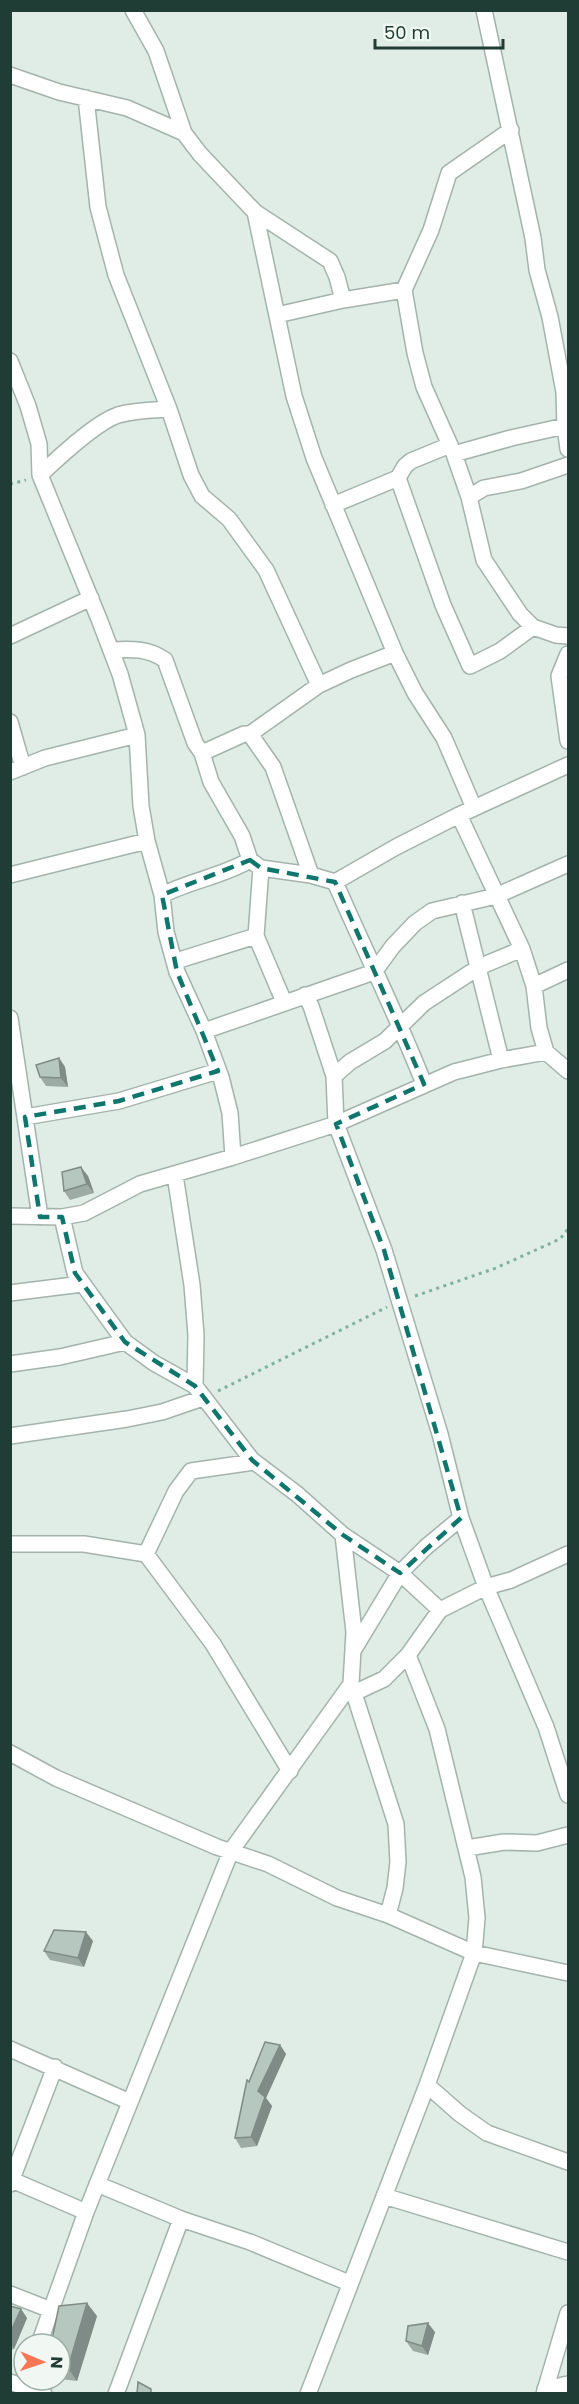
<svg xmlns="http://www.w3.org/2000/svg" width="579" height="2404" viewBox="0 0 579 2404" font-family="Poppins,sans-serif">
<rect width="100%" height="100%" fill="#e0ece6"/>
<g fill="none" stroke-linecap="round" stroke-linejoin="round">
<defs>
<path id="minor" d="M133,10L156,51L184,133L200,154L255,212L330,261L337,277L343,300L404,290
M484,10L533,238L537,270L550,317L564,392L565,426L568,449
M10,75L59,92L127,108L184,133
M86,98L98,207L116,275L169,409L191,475L202,496L229,519L266,570L319,685
M511,130L449,173L431,230L404,290L415,353L424,387L454,454L469,497L484,560L520,614L533,627L556,635L568,636
M255,212L294,396L314,458L395,653L415,693L444,738L474,808
M277,315L343,300
M10,361L28,406L39,444L40,475L99,619L120,674L137,735L141,806L147,841L162,895L166,932L177,972L204,1031L221,1077L230,1113L233,1157
M454,454L511,438L565,426
M40,475C58,458 95,423 118,415C135,410 152,410 169,409
M398,478L443,605L470,666L500,651L533,627
M469,497L484,488L521,481L568,465
M333,505L398,478L405,466L411,461L450,445
M10,636L91,598
M111,650C131,649 148,648 165,660L195,743L202,753L211,782L242,836L250,860L261,868L311,875L335,882L396,847L459,815L568,765
M568,654L559,676L568,741
M10,722L23,767
M250,734L273,767L311,875
M202,753L244,734H250L319,685L351,670L395,653
M10,772L45,758L137,735
M459,815L522,949L534,986L539,1028L546,1052L568,1071
M261,868L256,936L284,1002
M10,875L147,841
M335,882C364,949 397,1015 424,1084
M162,895C192,880 223,876 250,860
M462,903L501,1060
M176,961L256,936
M534,986L568,970
M305,995L311,1006L334,1076L336,1124L384,1250L440,1434L461,1518L486,1587L546,1727L568,1795
M10,1018L40,1217
M204,1031L374,972L393,946L415,923L432,911L496,896L568,864
M334,1076L350,1062L385,1041L424,1003L479,967L522,949
M25,1117L119,1101L218,1071
M175,1175L192,1285L196,1335L195,1386
M10,1216L62,1217L84,1213L140,1184L233,1157L336,1124L454,1072L501,1060L546,1052
M62,1217L75,1273L125,1342L154,1363L195,1386L252,1460L297,1494L343,1535L400,1573L440,1610
M10,1293L82,1284
M10,1364L60,1357L125,1342
M10,1436L127,1419L162,1412L203,1398
M343,1535L354,1632L351,1684L396,1824L398,1862L395,1888L388,1915
M10,1544H84L146,1554L213,1644L290,1771
M146,1554L176,1491L191,1471L254,1462
M354,1649L400,1573L426,1547L461,1518
M354,1693L384,1679L408,1655L440,1610L486,1587L511,1580L568,1554
M10,1753L56,1778L217,1847L268,1864L337,1898L388,1915L474,1953L568,1973
M467,1848L504,1842L537,1843L568,1835
M10,2049L130,2102
M427,2085L460,2114L487,2133L568,2162
M12,2180L86,2212
M10,2184L55,2067
M97,2184L181,2219L250,2242L349,2283
M384,2196L568,2252
M10,2294L51,2310
M39,2344L86,2212L231,1851L351,1684
M10,2382L44,2394
M545,2389L568,2384
M116,2394L181,2219
M308,2394L427,2085L474,1953L477,1918L473,1877L437,1729L408,1655
M544,2394L568,2313"/>
</defs>
<use href="#minor" stroke="#a3b4ad" stroke-width="18"/>
<path stroke="#7fb1a0" stroke-width="3" stroke-dasharray="3 4.5" stroke-linecap="butt" d="M10,484L26,480
M415,1296L496,1268L560,1239L568,1229
M218,1391L387,1307"/>
<use href="#minor" stroke="#fff" stroke-width="15"/>
</g>
<path fill="#9caba4" d="M59,1058L65,1067L68,1087L46,1086L40,1077Z
M88,1176L94,1193L70,1200L64,1191Z
M93,1941L84,1967L50,1960L44,1951Z
M280,2045L286,2054L266,2098L272,2106L257,2146L241,2148L235,2138L249,2082Z
M10,2306L21,2309L27,2318L14,2349L10,2350Z
M97,2316L77,2381L60,2379V2344Z
M435,2332L428,2355L413,2351L406,2341Z"/>
<path fill="#7f8b86" d="M59,1058L65,1067L68,1087L61,1078Z
M81,1167L88,1176L94,1193L87,1184Z
M86,1932L93,1941L84,1967L78,1958Z
M280,2045L286,2054L266,2098L272,2106L257,2146L251,2137L258,2091Z
M87,2303L97,2316L77,2381L68,2368Z
M21,2309L27,2318L14,2349L10,2343V2333Z
M428,2323L435,2332L428,2355L422,2346Z"/>
<path fill="#b5c7bf" stroke="#7f8b86" stroke-width="1.5" d="M59,1058L61,1078L40,1077L36,1065Z
M81,1167L87,1184L64,1191L62,1172Z
M54,1930L86,1932L78,1958L44,1951Z
M265,2042L280,2045L258,2091L265,2097L251,2137L235,2138L247,2080L249,2082Z
M87,2303L68,2368L60,2367V2344H51L59,2306Z
M10,2306L21,2309L10,2333Z
M428,2323L422,2346L406,2341L408,2326Z
M138,2382L151,2389V2394H137Z"/>
<path fill="none" stroke="#0f766e" stroke-width="4.5" stroke-dasharray="12 8" stroke-linejoin="round" d="M250,860L261,868L335,882L424,1084L336,1124L384,1250L461,1518L400,1573L343,1535L252,1460L195,1386L125,1342L75,1273L62,1217H40L25,1117L119,1101L218,1071L177,972L162,895Z"/>
<rect width="579" height="2404" fill="none" stroke="#203d35" stroke-width="24"/>
<g transform="translate(42 2362) rotate(92)"><circle r="28" fill="#f1f8f4" stroke="#9dada8" stroke-width="1.5"/>
<path d="M0-4.5L10 22L0 15L-10 22Z" fill="#f97652"/>
<text y="-9" font-size="16" font-weight="bold" text-anchor="middle" fill="#203d35">N</text>
</g>
<path d="M375 39v9h128v-9" fill="none" stroke="#203d35" stroke-width="3"/>
<text x="384" y="39" font-size="18" fill="#203d35" stroke="#f1f8f4" stroke-width="4.5" paint-order="stroke">50 m</text>
</svg>
